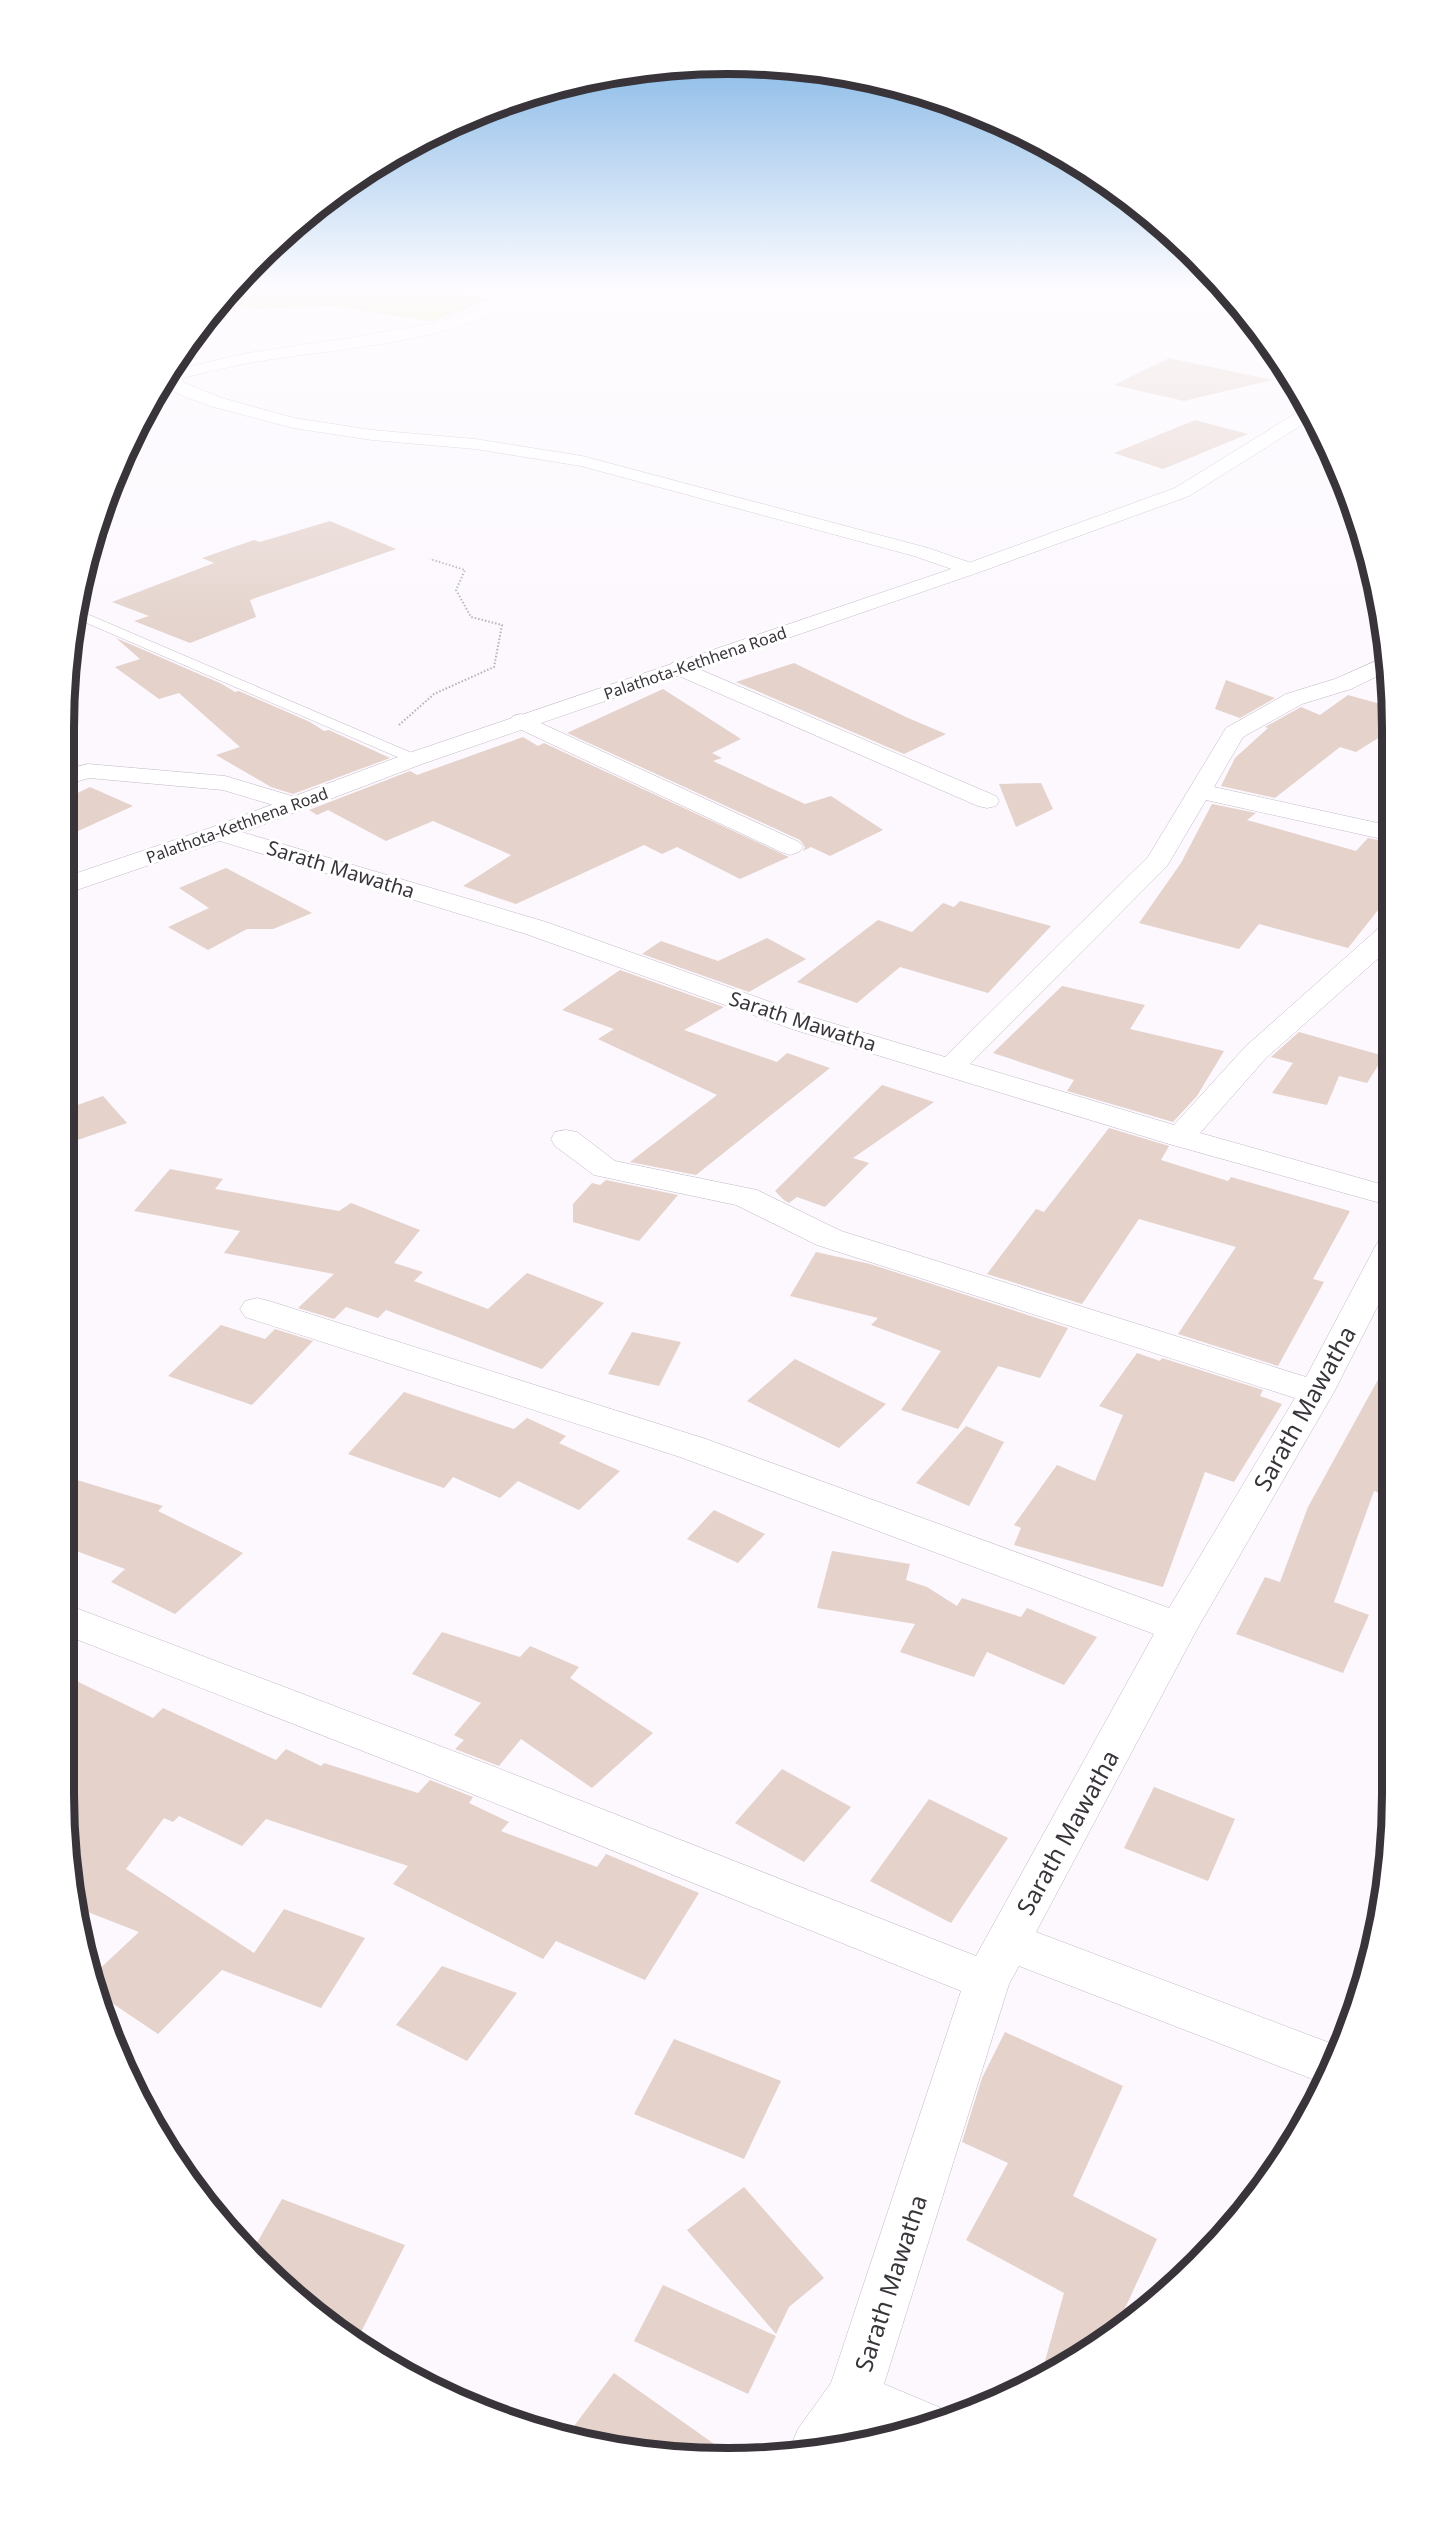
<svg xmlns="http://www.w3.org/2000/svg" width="1455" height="2522" viewBox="0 0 1455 2522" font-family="'Noto Sans',sans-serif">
<rect width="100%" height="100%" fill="#fcf8fe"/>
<path fill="#d5e090" d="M233,288H451L488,300L432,322L333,306L253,309L220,303Z"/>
<path fill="#e4d2cb" d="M1169,358L1272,380L1184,401L1114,385Z
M1195,420L1248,434L1163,469L1114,453Z
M330,521L396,549L250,600L256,617L190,643L134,621L149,616L112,602L214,563L202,558L254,540L260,542Z
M116,638L222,684L235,692L239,691L310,722L324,731L329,730L390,758L293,794L271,787L216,755L240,747L179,693L159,699L115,667L140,659Z
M794,663L908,718L946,734L904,754L736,682Z
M1226,680L1275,698L1240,718L1215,709Z
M663,689L741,739L712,753L722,758L713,761L805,804L831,796L883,830L830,856L811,847L803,851L805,847L800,840L567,733Z
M1348,695L1391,707V730L1356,752L1340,747L1275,798L1221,786L1235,758L1268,728L1265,727L1301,707L1320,715Z
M523,737L538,746L544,743L789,857L740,879L677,847L662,854L644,845L516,904L463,886L511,855L433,821L386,841L328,810L317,815L309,810L410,771L417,775Z
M1041,783L1053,809L1016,827L999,784Z
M90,787L133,806L65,837V799Z
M1212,804L1256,813L1247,820L1356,851L1368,838L1391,843V906L1382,905L1348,948L1259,924L1239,949L1139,923L1181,863Z
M226,868L312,913L273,929H247L208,950L168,927L209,908L179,888Z
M960,901L1051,926L988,993L900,967L857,1003L797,982L878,920L912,932L943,903L954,907Z
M767,938L806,959L749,992L642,954L661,941L718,961Z
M620,970L724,1007L684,1030L777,1062L787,1053L830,1068L696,1175L630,1162L717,1095L598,1039L614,1029L562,1010Z
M1062,986L1145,1005L1130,1029L1224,1051L1197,1096L1173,1122L1067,1091L1074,1080L993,1053Z
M1299,1032L1384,1056L1367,1083L1339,1076L1327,1105L1272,1093L1293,1063L1271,1057Z
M882,1085L934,1102L853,1158L869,1163L825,1207L797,1197L789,1203L784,1200L775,1191Z
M103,1096L127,1123L66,1144V1109Z
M1109,1128L1169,1146L1161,1160L1228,1181L1231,1177L1350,1211L1313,1279L1324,1282L1278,1366L1178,1334L1236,1247L1139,1219L1082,1304L987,1274L1036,1209L1044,1212Z
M170,1169L223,1179L215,1189L339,1211L351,1203L420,1230L394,1263L423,1272L414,1281L488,1309L527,1273L604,1303L542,1369L386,1310L378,1318L346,1307L334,1319L298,1308L334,1274L224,1253L240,1231L134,1211Z
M606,1180L678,1195L639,1241L573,1222V1204L592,1183L600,1185Z
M816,1252L870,1264L1068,1328L1040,1378L998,1366L958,1429L901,1410L941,1351L871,1325L878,1318L790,1296Z
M221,1325L265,1339L275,1329L313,1341L252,1405L168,1376Z
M632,1332L681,1342L659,1386L608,1374Z
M1137,1353L1160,1361L1162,1358L1263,1390L1260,1396L1282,1404L1234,1482L1205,1472L1163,1587L1014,1545L1021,1528L1014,1525L1057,1465L1095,1481L1123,1415L1099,1406Z
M1391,1356V1498L1374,1491L1334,1602L1369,1615L1343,1673L1236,1634L1265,1577L1280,1582L1308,1507Z
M795,1359L839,1381L886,1404L839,1448L747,1401Z
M404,1392L514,1429L527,1418L566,1436L559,1443L620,1471L579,1510L518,1481L500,1498L453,1477L444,1488L348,1454Z
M966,1426L1004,1442L969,1506L916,1483Z
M67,1477L163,1506L158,1511L243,1553L175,1614L111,1582L125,1569L68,1548Z
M714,1510L765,1534L738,1563L687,1539Z
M832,1551L910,1564L906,1580L927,1587L957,1606L962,1598L1021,1617L1027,1608L1097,1637L1064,1685L987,1652L974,1677L900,1652L915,1624L817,1608Z
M442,1632L520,1657L530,1646L579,1667L570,1678L653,1733L592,1788L521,1739L499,1766L455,1749L464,1740L454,1735L481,1703L412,1674Z
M68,1677L153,1718L163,1708L276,1760L286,1749L321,1766L324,1763L418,1793L430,1780L473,1797L469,1803L509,1822L501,1831L597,1867L606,1854L699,1893L645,1980L556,1941L543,1959L393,1884L408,1866L266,1819L242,1846L179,1816L173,1822L164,1818L126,1869L254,1953L284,1909L365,1938L321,2008L222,1970L158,2034L94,1991L91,1977L139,1932L75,1907L69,1882Z
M782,1769L851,1807L804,1862L735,1823Z
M1154,1787L1235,1819L1208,1881L1124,1848Z
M929,1799L1008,1838L951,1923L870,1881Z
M442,1966L517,1993L467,2061L396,2025Z
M1005,2032L1123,2086L1073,2196L1157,2239L1114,2332L1059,2370L1040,2379L1064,2293L966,2240L1008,2163L962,2142L982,2078Z
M674,2039L781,2081L744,2159L634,2114Z
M744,2187L824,2278L789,2307L776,2334L687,2230Z
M282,2199L405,2245L355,2344L258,2265L250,2255Z
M663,2285L776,2336L748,2394L634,2341Z
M614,2373L731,2456L641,2453L565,2438Z"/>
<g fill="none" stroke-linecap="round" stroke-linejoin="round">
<defs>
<path id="lane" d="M87,614L419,756L422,759L414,764L409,762L82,621L80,618Z"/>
<path id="street" d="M509,288H525C520,295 512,303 505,307C437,345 326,349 249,363C227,367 204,373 182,378L184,383L222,398L294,418L372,430L475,439L582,456L928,548L977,565L980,569L977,573H963L914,556L581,466L475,449L372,440L293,428L210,406L183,396L171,390L165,378L169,371L248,353L349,338L434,323L469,313L497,300Z
M1385,657L1388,671L1351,689L1302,704L1243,737L1214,787L1391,826V841L1206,800L1167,866L970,1064L1174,1125L1246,1046L1381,926L1391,924V947L1266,1058L1200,1133L1391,1187V1206L1169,1144L795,1030L526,934L210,838L206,833L210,828L219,825L228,828L546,922L815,1018L945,1057L1148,857L1226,728L1286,694L1335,679Z
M680,661L996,796L999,801L996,806L987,808L978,806L672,673L669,668L672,663Z
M521,714L799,842L803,847L799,852L790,855L781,852L513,726L509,721L513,716Z
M88,764L225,776L302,799L305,804L302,809L293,811L223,790L89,778L65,785V770Z
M566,1130L577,1132L615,1161L757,1190L841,1231L1306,1377L1375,1247L1379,1240L1391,1237V1280L1334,1392L1196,1631L1036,1932L1338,2046L1320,2082L1019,1966L1009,1984L884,2384L941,2408L947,2421L941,2424L879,2436L863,2430L855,2441L792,2453L790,2448L798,2429L831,2383L961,1991L460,1789L68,1636V1605L490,1765L976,1956L1154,1634L680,1457L245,1317L240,1309L245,1301L257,1298L269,1301L706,1439L1169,1608L1295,1398L817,1245L736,1205L594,1175L555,1146L551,1139L555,1132Z"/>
<path id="secondary" d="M1307,403L1312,416L1308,421L1189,496L977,573L422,764L228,838L65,894V877L210,828L406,754L963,565L1175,488L1296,413L1303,404Z"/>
</defs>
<use href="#lane" stroke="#c2b8c6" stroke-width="1"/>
<use href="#street" stroke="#c2b8c6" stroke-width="1"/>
<use href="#secondary" stroke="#c2b8c6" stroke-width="1"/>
<path stroke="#b4b0b6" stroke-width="2" stroke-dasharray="1.5 2" stroke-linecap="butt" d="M399,725L434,694L494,667L502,625L471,617L456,590L465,570L430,559"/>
<use href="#lane" fill="#fff" fill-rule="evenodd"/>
<use href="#street" fill="#fff" fill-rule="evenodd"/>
<use href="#secondary" fill="#fff" fill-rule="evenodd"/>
</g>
<linearGradient id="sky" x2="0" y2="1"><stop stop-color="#70ace2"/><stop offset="0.45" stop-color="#fefcff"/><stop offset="1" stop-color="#fefcff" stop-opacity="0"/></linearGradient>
<rect width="1455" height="641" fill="url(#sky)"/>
<g text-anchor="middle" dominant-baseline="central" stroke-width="6" stroke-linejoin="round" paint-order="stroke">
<g font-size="16" fill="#38343a" stroke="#fff">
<text transform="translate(695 663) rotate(-19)">Palathota-Kethhena Road</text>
<text transform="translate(237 825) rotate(-20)">Palathota-Kethhena Road</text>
</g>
<g font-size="20" fill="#38343a" stroke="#fff">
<text transform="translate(341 869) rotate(17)">Sarath Mawatha</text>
<text transform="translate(803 1021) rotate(18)">Sarath Mawatha</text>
</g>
<g font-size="24" fill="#38343a" stroke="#fff">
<text transform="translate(1304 1408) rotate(-61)">Sarath Mawatha</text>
<text transform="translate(1067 1832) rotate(-61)">Sarath Mawatha</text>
<text transform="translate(890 2283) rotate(-72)">Sarath Mawatha</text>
</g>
</g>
<path d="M0 0H1455V2522H0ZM728 74H728A654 654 0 0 1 1382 728V1794A654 654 0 0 1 728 2448H728A654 654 0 0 1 74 1794V728A654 654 0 0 1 728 74Z" fill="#fff" fill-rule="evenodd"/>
<path fill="none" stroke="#38343a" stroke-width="8" d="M728 74H728A654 654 0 0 1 1382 728V1794A654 654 0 0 1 728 2448H728A654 654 0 0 1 74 1794V728A654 654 0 0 1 728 74Z"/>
</svg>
